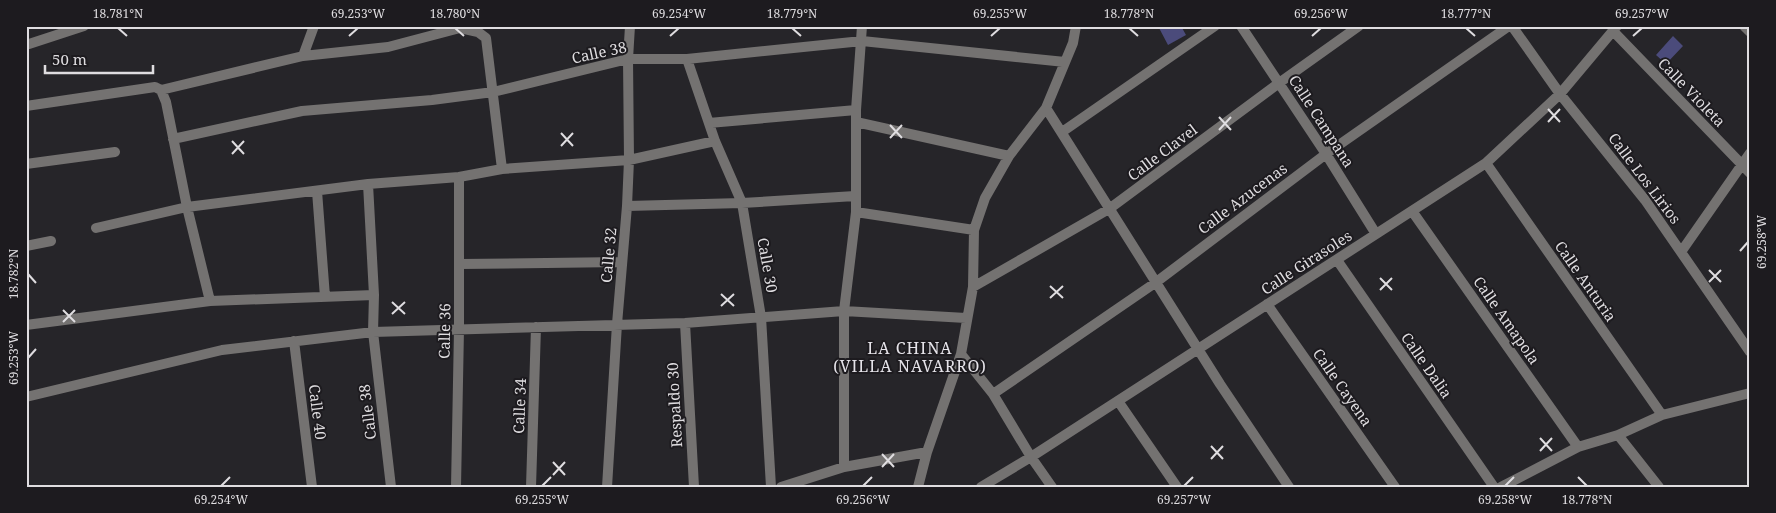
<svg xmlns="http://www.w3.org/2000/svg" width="1776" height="513" viewBox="0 0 1776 513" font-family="'Noto Serif',serif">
<rect width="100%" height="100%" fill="#262529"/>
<path fill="#4b4b7b" d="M1158,26H1181L1186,35L1168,45Z
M1673,36L1683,46L1666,64L1656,55Z"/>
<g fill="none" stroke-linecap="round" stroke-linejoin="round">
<path stroke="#747271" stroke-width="10" d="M460,26V28L478,32L486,38L502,169
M1241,26L1326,154L1376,234
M1512,26L1560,94L1645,200L1750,352
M1744,26L1750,32
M1613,31L1750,173
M29,44L84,26
M303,56L314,26
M687,59L715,141L742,203L761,317L771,487
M161,90L303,56L388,47L460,28
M26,106L155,87L161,90L166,102L187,207L210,301
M1046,108L1220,384L1289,487
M856,122L1009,156
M709,123L856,110
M1062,132L1215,26
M173,139L302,111L432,100L493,92L628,59H687L862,41L1065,62
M1486,163L1662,415
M26,164L115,152
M368,184L374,295L373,332L391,487
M317,191L325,297
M627,206L742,203L855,196
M1412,211L1578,447
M856,212L974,230
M96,228L187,207L368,184L459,177L502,169L629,160L715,141
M26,246L51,241
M1681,252L1750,153
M1337,260L1494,487
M460,264L622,262
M973,287L1109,209L1279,83L1359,26
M1267,304L1395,487
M685,323L694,487
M26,325L210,301L374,295
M294,341L312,487
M961,354L993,394L1031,457L1052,487
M993,394L1155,283L1326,154L1509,26
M26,397L222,350L373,332L685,323L844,311L966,318
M1118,401L1177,487
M1618,435L1659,487
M844,467V311L856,212V110L862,26
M456,487L459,329V177
M531,487L536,327
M607,487L617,324L627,206L629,160L628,59L630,26
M781,487L844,467L927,452
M918,487L927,452L961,354L973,287L974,230L985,198L1009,156L1046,108L1073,43L1076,26
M981,487L1031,457L1486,163L1560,94L1617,26
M1501,487L1578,447L1618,435L1662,415L1750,393"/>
</g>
<path fill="none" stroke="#dfdde0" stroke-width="2" d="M118,28L127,36M455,28L464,36M792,28L801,36M1129,28L1138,36M1466,28L1475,36M349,36L358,28M670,36L679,28M991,36L1000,28M1312,36L1321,28M1633,36L1642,28M1548,109L1560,122M1219,117L1231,130M1548,122L1560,109M890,125L902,138M1219,130L1231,117M561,133L573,146M890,138L902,125M232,141L244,154M561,146L573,133M232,154L244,141M1740,251L1748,242M1709,270L1721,282M28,274L36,283M1380,278L1392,290M1709,282L1721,270M1050,286L1063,298M1380,290L1392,278M721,294L734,306M1050,298L1063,286M392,302L405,314M721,306L734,294M63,310L75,322M392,314L405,302M63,322L75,310M28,358L36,349M1540,438L1552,451M1211,446L1223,459M1540,451L1552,438M882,454L894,467M1211,459L1223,446M553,462L565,475M882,467L894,454M553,475L565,462M1578,477L1587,486M221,486L230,477M542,486L551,477M863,486L872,477M1184,486L1193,477M1505,486L1514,477"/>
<g text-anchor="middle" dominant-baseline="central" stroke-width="4" stroke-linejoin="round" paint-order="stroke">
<g font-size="15" fill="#dfdde0" stroke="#1d1b1f">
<text transform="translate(599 52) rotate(-12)">Calle 38</text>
<text transform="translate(1692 92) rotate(46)">Calle Violeta</text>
<text transform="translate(1322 121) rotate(57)">Calle Campana</text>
<text transform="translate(1162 152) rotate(-37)">Calle Clavel</text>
<text transform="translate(1645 178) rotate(53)">Calle Los Lirios</text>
<text transform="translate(1242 198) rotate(-37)">Calle Azucenas</text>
<text transform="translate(608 255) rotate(-85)">Calle 32</text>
<text transform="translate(1306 262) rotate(-33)">Calle Girasoles</text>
<text transform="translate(768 265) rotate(80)">Calle 30</text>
<text transform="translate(1586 281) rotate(55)">Calle Anturia</text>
<text transform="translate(1507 320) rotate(55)">Calle Amapola</text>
<text transform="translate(444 331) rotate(-89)">Calle 36</text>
<text transform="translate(1427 365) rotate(55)">Calle Dalia</text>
<text transform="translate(1343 387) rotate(55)">Calle Cayena</text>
<text transform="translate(674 405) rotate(-93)">Respaldo 30</text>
<text transform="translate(519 406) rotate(-88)">Calle 34</text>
<text transform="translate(318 412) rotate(83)">Calle 40</text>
<text transform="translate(367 412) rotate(-97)">Calle 38</text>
</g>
<g font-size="16" letter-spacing="1" fill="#e5e3e9" stroke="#1d1b1f">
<text x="910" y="348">LA CHINA<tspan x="910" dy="18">(VILLA NAVARRO)</tspan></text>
</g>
</g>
<rect width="1776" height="513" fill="none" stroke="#1d1b1f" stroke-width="55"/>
<path d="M45 65v8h108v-8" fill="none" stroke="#dfdde0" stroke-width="2.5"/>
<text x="52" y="65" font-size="15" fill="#dfdde0" stroke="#1d1b1f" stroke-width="4" paint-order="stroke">50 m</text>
<rect x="28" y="28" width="1720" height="458" fill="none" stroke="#dfdde0" stroke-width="2"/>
<g font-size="12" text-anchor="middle" fill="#dfdde0">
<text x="118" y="18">18.781°N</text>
<text x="358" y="18">69.253°W</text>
<text x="455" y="18">18.780°N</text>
<text x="679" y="18">69.254°W</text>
<text x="792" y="18">18.779°N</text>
<text x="1000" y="18">69.255°W</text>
<text x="1129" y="18">18.778°N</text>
<text x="1321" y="18">69.256°W</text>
<text x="1466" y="18">18.777°N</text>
<text x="1642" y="18">69.257°W</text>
<text transform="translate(1762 242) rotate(-90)" y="4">69.258°W</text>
<text transform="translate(14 274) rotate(-90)" y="4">18.782°N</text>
<text transform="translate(14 358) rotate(-90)" y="4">69.253°W</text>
<text x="221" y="504">69.254°W</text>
<text x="542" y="504">69.255°W</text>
<text x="863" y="504">69.256°W</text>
<text x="1184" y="504">69.257°W</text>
<text x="1505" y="504">69.258°W</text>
<text x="1587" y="504">18.778°N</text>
</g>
</svg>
